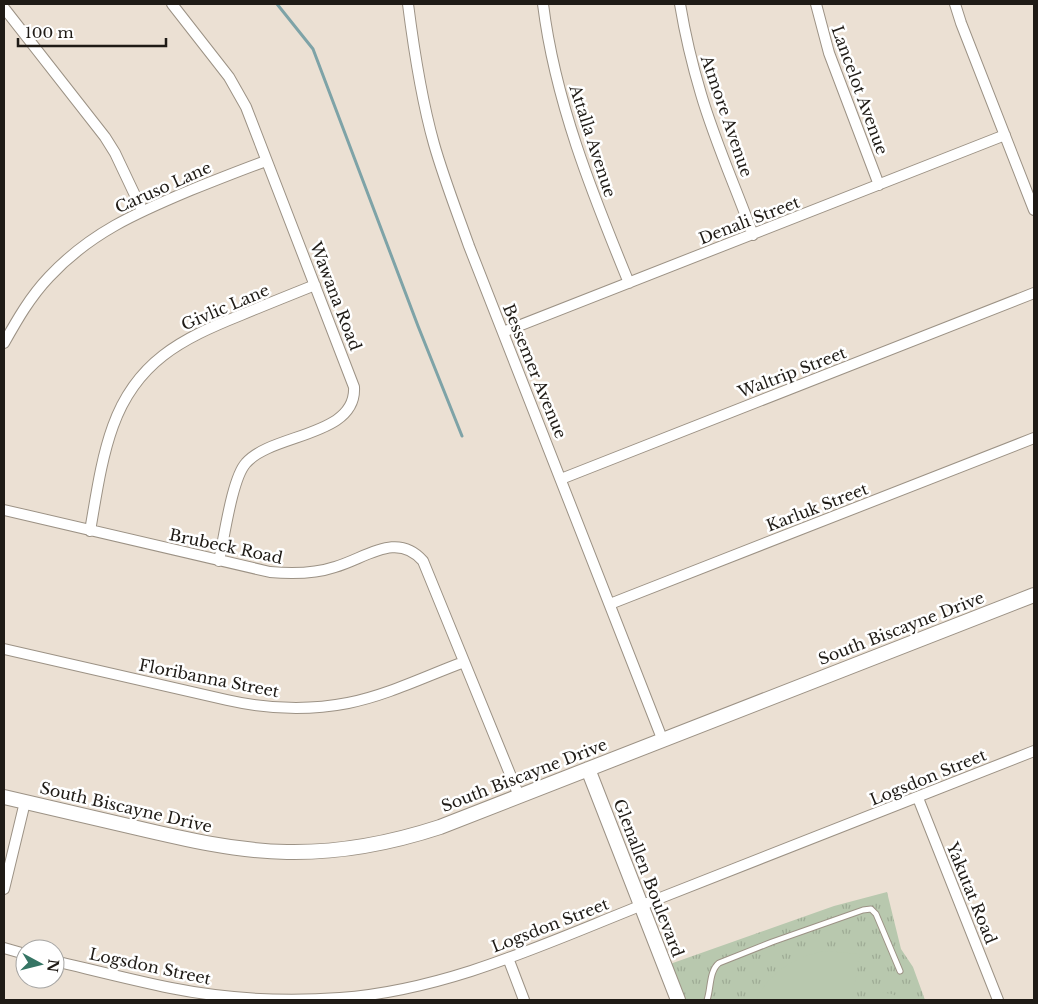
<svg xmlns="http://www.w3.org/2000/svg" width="1038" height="1004" viewBox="0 0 1038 1004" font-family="'Libre Baskerville',serif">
<defs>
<pattern id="park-tufts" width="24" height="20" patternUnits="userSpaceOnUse" patternTransform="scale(1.25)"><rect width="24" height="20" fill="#b8c8ae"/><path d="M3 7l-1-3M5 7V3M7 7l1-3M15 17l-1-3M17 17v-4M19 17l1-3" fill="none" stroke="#9eab95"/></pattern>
</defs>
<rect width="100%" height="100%" fill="#ebe0d3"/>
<path fill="url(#park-tufts)" d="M887,892L901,949L913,967L925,1000H684L670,964L834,906Z"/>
<path fill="#b8c8ae" d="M825,951L860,954L852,1000H756C770,971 795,957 825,951Z
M880,992L892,994L905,1000H879Z"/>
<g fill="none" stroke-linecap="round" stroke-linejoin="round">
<path stroke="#7ea3a7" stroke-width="3" d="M277,4L313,49L418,326L462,436"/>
<defs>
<path id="lane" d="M707,1000C711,989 709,971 719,963L772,942L863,910L871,909L876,914L900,971"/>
<path id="street" d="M172,4L229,77L246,107L354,387C357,437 272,433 246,463C232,478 224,539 219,561
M408,4C414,51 421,98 434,144C444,179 457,212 469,246L663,741
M543,4C555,101 592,193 629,283
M680,4C685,34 692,64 701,94C715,142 736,188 753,235
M816,4L829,53L879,185
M955,4L961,23L1034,210
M4,8L105,137L115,153L142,210
M503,332L1005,135
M4,343C17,320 30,297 49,277C90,233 136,213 191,190C216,180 241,170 266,161
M561,479L1034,293
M4,510L270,572C292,574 314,574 335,567C366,558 397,531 423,561L519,796
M90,531C96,497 101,459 113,426C136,362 181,339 241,315C265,305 290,295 315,285
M610,604L1034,438
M4,649L227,700C267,709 307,711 348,703C388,695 426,676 464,662
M918,798L998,1000
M4,889L25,802
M4,948L25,954
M508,958L524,1000
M55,961C93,970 132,980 171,988C226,999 284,1002 340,998C448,990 546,943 645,904C775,853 905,803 1034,751"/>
<path id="secondary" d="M588,769L678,1000
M4,797C47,807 90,817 133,827C184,839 235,851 287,852C339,853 391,843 440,827L1034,595"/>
</defs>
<use href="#lane" stroke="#9c9285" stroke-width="7"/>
<use href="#street" stroke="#9c9285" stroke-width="12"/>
<use href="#secondary" stroke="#9c9285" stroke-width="16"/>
<use href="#lane" stroke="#fff" stroke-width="5"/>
<use href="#street" stroke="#fff" stroke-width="10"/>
<use href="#secondary" stroke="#fff" stroke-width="14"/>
</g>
<g text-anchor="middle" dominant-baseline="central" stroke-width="5" stroke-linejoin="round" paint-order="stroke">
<g font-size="16" fill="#1f1b16" stroke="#fff">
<text transform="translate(860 90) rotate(70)">Lancelot Avenue</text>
<text transform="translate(727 116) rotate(71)">Atmore Avenue</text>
<text transform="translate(593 141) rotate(72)">Attalla Avenue</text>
<text transform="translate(163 187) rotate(-24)">Caruso Lane</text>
<text transform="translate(749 220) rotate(-21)">Denali Street</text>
<text transform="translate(336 296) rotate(69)">Wawana Road</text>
<text transform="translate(225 307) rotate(-23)">Givlic Lane</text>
<text transform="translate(535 371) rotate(68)">Bessemer Avenue</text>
<text transform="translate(792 372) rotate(-21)">Waltrip Street</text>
<text transform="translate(817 507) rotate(-21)">Karluk Street</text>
<text transform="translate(226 546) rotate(12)">Brubeck Road</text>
<text transform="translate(901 628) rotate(-21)">South Biscayne Drive</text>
<text transform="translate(209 678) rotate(11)">Floribanna Street</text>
<text transform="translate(524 775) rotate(-21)">South Biscayne Drive</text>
<text transform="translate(928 777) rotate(-22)">Logsdon Street</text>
<text transform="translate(126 807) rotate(13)">South Biscayne Drive</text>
<text transform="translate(649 878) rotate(69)">Glenallen Boulevard</text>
<text transform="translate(972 893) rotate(68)">Yakutat Road</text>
<text transform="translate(550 925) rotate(-21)">Logsdon Street</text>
<text transform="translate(150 966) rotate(12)">Logsdon Street</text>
</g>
</g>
<rect width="1038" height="1004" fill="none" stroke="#1f1b16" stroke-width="10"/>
<g transform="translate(40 964) rotate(97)"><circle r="24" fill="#ffffff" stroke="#a5a4a2"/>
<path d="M0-4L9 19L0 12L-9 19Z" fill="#357564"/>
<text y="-8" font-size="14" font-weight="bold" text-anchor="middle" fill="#1f1b16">N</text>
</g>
<path d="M18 38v8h148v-8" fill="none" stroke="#1f1b16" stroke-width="2.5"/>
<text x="25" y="38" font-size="15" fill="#1f1b16" stroke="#ffffff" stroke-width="4" paint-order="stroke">100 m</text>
</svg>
